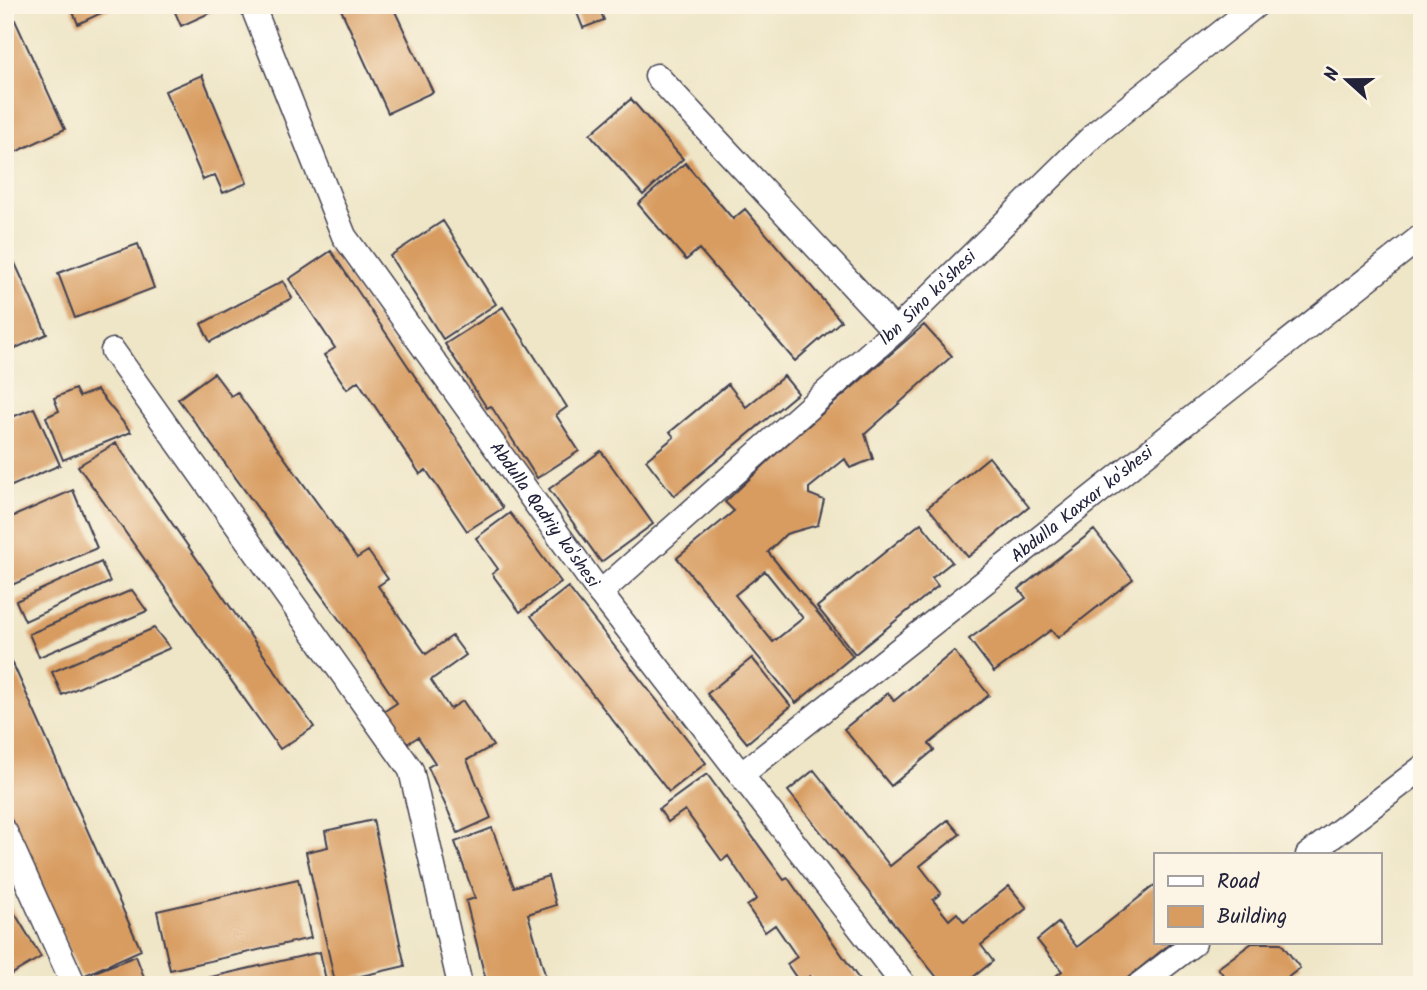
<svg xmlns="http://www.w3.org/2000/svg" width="1427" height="990" viewBox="0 0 1427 990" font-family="Kalam,sans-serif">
<rect width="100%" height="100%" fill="#fcf5e5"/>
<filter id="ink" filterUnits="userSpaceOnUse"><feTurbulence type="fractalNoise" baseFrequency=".0143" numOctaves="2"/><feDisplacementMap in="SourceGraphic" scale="14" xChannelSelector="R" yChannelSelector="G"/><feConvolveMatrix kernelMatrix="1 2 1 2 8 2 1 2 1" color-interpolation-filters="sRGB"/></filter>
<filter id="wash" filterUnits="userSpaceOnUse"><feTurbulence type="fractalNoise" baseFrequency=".00686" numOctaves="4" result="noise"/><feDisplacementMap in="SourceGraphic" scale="28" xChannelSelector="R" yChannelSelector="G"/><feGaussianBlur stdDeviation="1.57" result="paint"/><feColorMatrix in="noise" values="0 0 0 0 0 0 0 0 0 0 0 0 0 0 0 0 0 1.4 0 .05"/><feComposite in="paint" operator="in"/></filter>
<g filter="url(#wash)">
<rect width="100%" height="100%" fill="#efe6c8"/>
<g id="blocks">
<path fill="#d89c61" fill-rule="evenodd" d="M5,5H8L65,129L5,157Z
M70,5H118L78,24Z
M172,5H211L214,11L181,26Z
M339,5H392L433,92L388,113Z
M574,5H598L604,20L583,28Z
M202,75L247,183L223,193L215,175L203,180L165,91Z
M631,99L683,159L643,195L590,134Z
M685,163L733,219L745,209L841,321L795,361L699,249L686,260L638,204Z
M443,221L496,304L443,339L390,256Z
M5,241L47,334L5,353Z
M138,244L154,288L75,318L58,273Z
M331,251L503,508L467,531L426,470L420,474L358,381L347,389L324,355L335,348L289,279Z
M283,281L292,298L210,342L201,324Z
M503,307L567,407L556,415L579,451L537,478L491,406L487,408L445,344Z
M924,325L952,356L865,434L873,459L850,468L845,459L809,488V494L824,500L818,525L786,534L768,552L853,656L796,703L677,558L734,511L725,502L778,452ZM765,571L803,618L773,642L735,595Z
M214,373L231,396L237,392L357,558L368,551L388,579L378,586L426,654L452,636L466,655L431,680L450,709L463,701L493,746L467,760L491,818L458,833L428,767L435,763L418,737L402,747L380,714L397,703L357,644L178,399Z
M784,376L798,393L674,496L646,460L674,437L670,432L728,384L746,407Z
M75,389L79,397L97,390L131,432L63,460L46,417L59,411L54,398Z
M34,408L60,465L5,489V420Z
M116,443L314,727L280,749L78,466Z
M601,451L653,524L601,562L549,489Z
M989,457L1029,507L968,557L928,507Z
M73,490L97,548L5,588V520Z
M510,513L561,582L520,612L492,574L498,569L476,538Z
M921,523L952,562L932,578L938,586L855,654L817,607Z
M1094,530L1133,579L1058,638L1051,630L994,672L969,639L1026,598L1019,589Z
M101,562L110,582L25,621L16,601Z
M568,587L706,763L669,792L531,616Z
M132,590L147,611L39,657L29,634Z
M154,628L170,648L62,695L52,672Z
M5,646L141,950L81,977L5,806Z
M954,651L989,695L929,744L934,750L891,786L844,729L888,693L894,701Z
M752,658L791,706L747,743L707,694Z
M814,770L890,866L948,820L960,834L920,866L941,893L933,900L949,920L957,913L964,922L1009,886L1027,908L981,945L993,961L966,983L968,985H943L788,791Z
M707,774L784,880L788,878L863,985H816L810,976L800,983L787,964L797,957L775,925L765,932L747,906L757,899L728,856L722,861L685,810L668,822L659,809Z
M373,820L405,966L335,982L306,852L328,847L325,831Z
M492,828L514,887L548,876L556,905L528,914L548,985H487L466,901L475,898L455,842Z
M298,879L311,938L170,970L157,911Z
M1156,884V943H1171L1119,985H1045L1062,971L1037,940L1058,923L1077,947Z
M5,897L41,957L5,978Z
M1252,943H1281L1300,968L1278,985H1231L1218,968Z
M320,952L327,985H181V984Z
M136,956L147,985H97L92,973Z"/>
</g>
</g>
<g filter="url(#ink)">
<use href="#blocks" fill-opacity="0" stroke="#413f50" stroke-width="2"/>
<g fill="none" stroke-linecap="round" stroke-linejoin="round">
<defs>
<g id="minor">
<path id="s1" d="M252,5L344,236L600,593L904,985"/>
<path d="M657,76L895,331"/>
<path d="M113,351L411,770L460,985"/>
<path id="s2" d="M600,593L895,331L1097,132L1256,5"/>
<path id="s3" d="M742,774L1422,236"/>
<path d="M5,832L74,985"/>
<path d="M1308,855L1422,768"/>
<path d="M1139,985L1194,943"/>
</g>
</defs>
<use href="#minor" stroke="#413f50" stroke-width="27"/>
<use href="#minor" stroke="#fff" stroke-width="24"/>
</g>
</g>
<g text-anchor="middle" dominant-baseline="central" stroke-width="5" stroke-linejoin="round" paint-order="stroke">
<g font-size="18" fill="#22223b" stroke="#fcf5e5">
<text stroke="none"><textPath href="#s2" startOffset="441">Ibn Sino ko'shesi</textPath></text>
<text stroke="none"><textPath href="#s3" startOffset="434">Abdulla Kaxxar ko'shesi</textPath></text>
<text stroke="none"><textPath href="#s1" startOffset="592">Abdulla Qadriy ko'shesi</textPath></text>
</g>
</g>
<rect width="1427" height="990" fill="none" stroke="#fcf5e5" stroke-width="28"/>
<rect x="1154" y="853" width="228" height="91" fill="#fcf5e5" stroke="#a5a1a1" stroke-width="2"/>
<rect x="1168" y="876" width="35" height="10" fill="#ffffff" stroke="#a5a1a1" stroke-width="2"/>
<text x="1217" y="888" font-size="21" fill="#22223b">Road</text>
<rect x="1168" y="906" width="35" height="21" fill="#d89c61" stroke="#a5a1a1" stroke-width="2"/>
<text x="1217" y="923" font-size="21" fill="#22223b">Building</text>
<g transform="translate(1347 80) rotate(291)" stroke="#fcf5e5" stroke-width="5" paint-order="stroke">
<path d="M0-5L12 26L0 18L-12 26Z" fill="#22223b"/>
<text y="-10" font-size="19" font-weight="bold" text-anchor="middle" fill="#22223b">N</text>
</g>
</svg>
